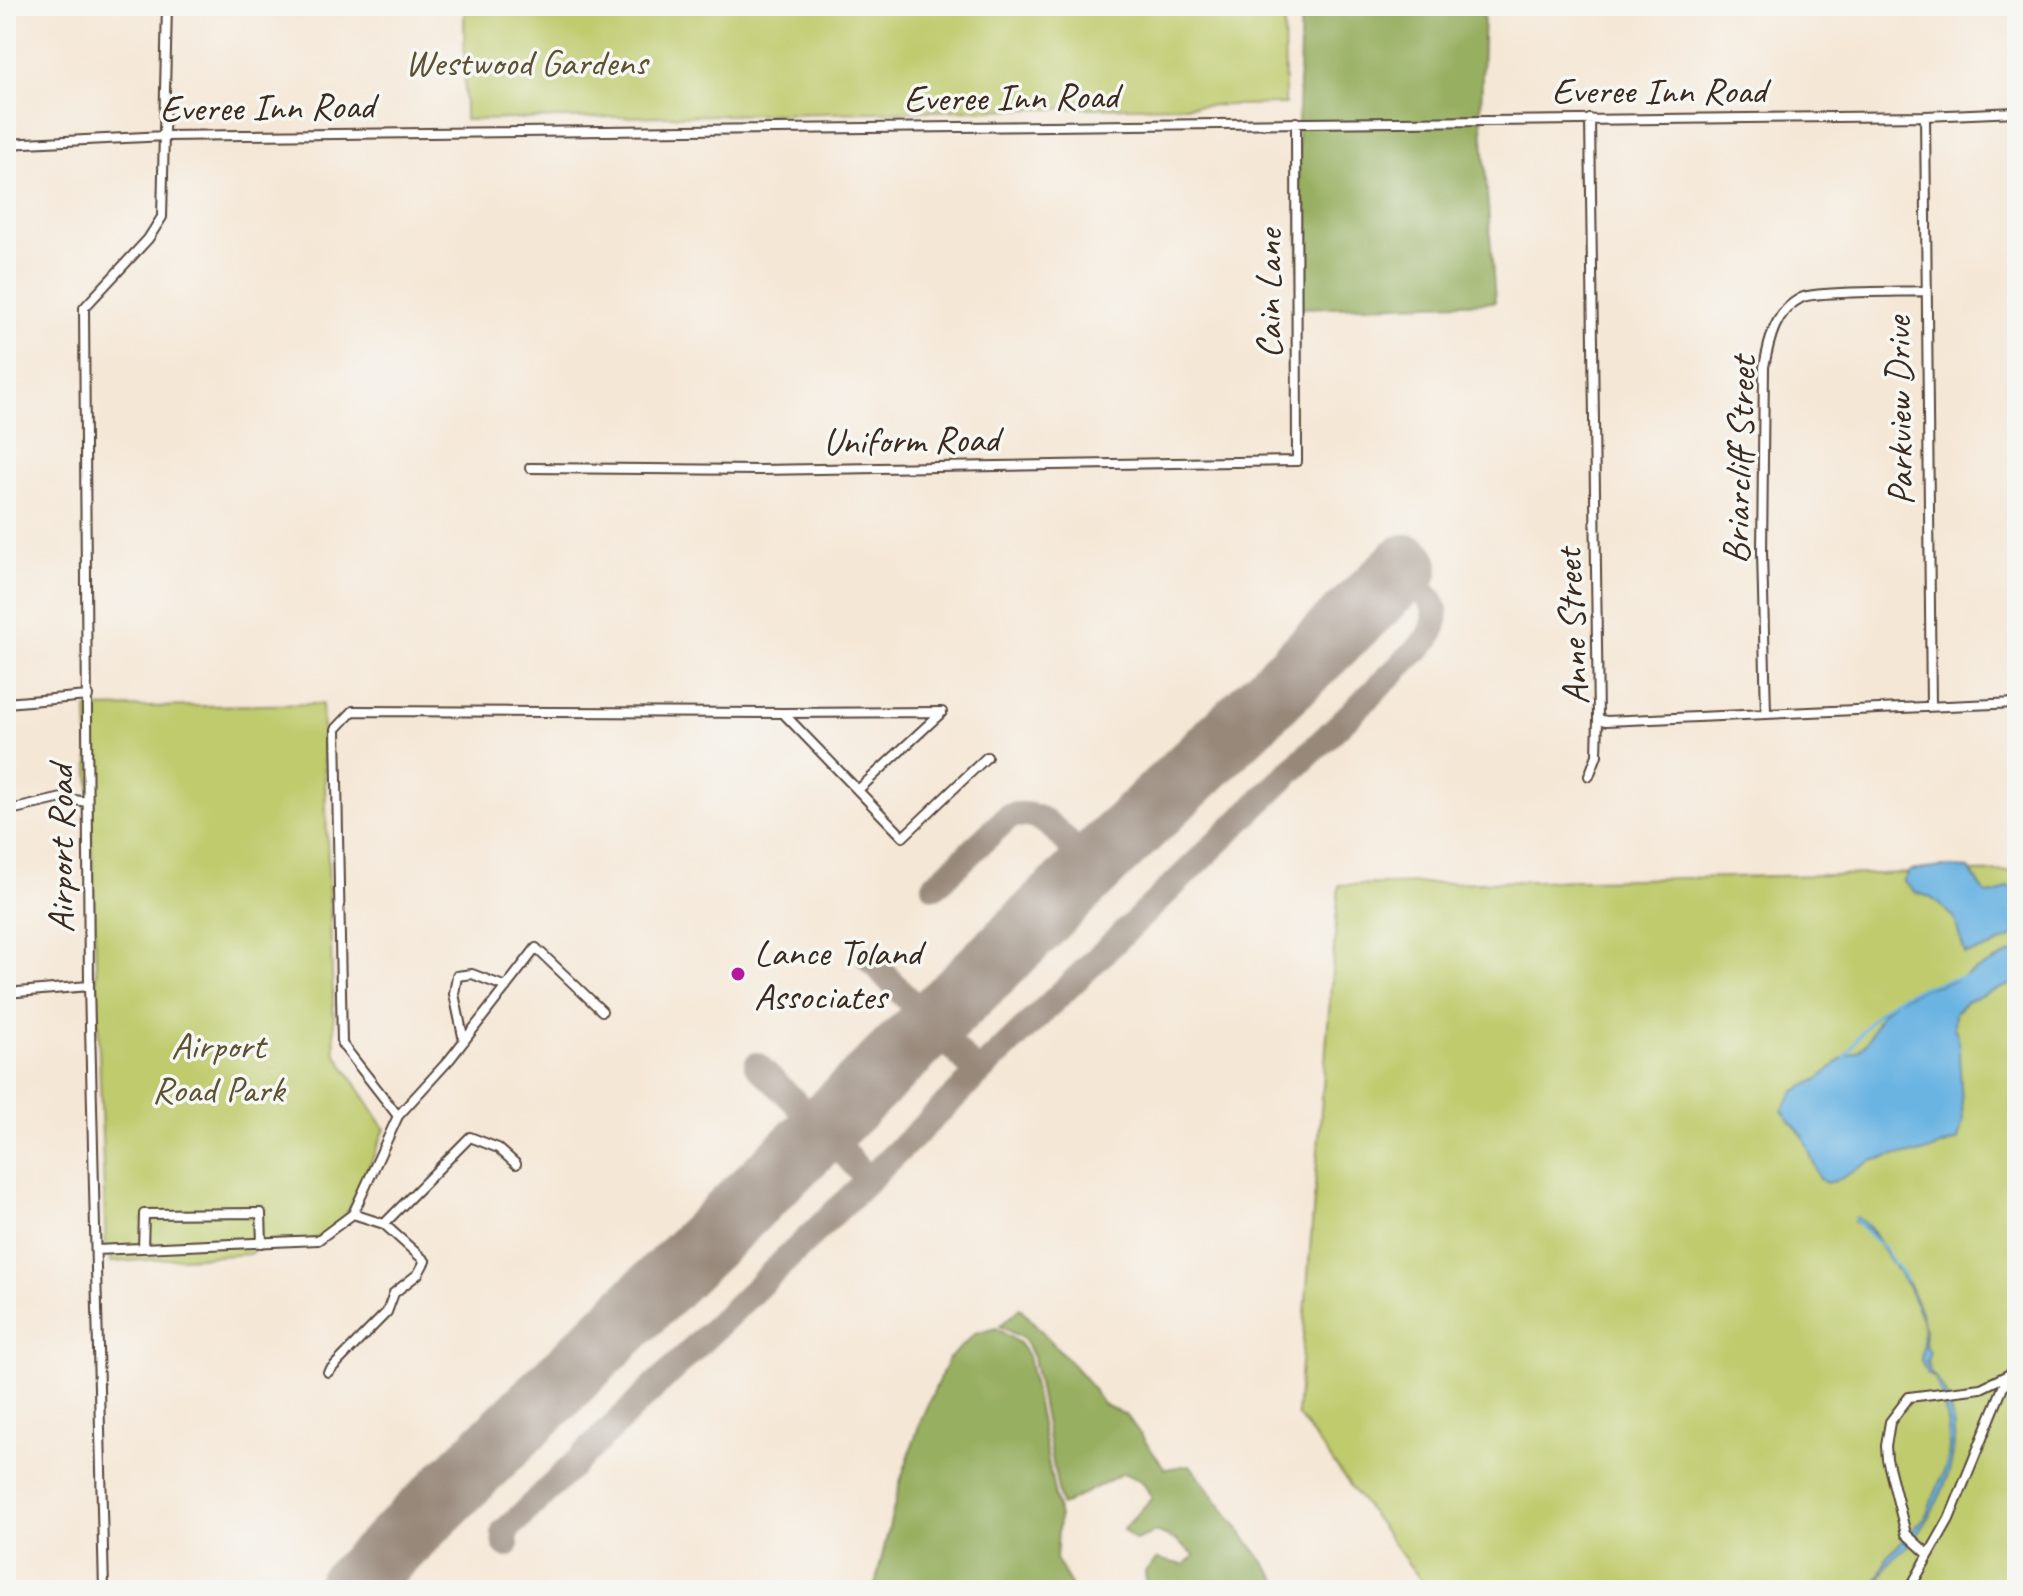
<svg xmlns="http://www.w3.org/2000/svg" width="2023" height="1596" viewBox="0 0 2023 1596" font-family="Caveat,sans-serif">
<rect width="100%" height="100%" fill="#f6f6f2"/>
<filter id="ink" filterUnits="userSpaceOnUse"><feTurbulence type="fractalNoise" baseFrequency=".0125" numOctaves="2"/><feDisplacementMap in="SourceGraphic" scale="16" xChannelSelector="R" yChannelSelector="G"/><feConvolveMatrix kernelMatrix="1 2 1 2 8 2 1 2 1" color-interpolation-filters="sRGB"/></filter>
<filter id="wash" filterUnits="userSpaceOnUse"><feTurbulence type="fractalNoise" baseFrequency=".006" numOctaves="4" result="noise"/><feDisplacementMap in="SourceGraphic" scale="32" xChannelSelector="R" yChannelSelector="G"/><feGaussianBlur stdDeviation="1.8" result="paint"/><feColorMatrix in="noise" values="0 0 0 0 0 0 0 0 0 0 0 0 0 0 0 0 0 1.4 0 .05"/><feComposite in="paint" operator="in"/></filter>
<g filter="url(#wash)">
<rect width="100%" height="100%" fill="#f5e7d6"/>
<path fill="#bfcb6d" stroke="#7d7a46" stroke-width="2" d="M464,6H1284L1285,104L465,120Z
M322,704L335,1052L385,1129C372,1157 354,1213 329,1232C315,1243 275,1247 257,1247L250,1254L111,1262V1250H106L87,708Z
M2017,871V1590H1428L1297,1414L1339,885Z"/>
<path fill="#97af60" stroke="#696c3f" stroke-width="2" d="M1301,6H1484L1481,111L1495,302L1299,308L1298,120Z
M1020,1308L1084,1377L1103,1404L1127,1416L1165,1469L1190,1465L1285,1590H1145L1147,1588L1145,1572L1157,1559L1184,1565L1195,1556L1175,1540L1156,1532L1135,1540L1123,1530L1152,1498L1142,1481L1123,1473L1061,1506L1033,1357L1024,1339L1000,1326Z
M996,1328L1019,1343L1028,1356L1059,1518L1056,1559L1074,1590H874L900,1482L922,1417L949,1358L975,1334Z"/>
<path fill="#6ab4e2" stroke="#526f80" stroke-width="2" d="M1942,867L1969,869C1982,885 1981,906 2008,887L2017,888L2016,935L1990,948L1965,954L1954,917L1930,897L1915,892L1903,881L1910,871Z
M2014,952L2017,958V982L1967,1001L1955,1013L1954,1027L1958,1036L1963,1121L1958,1140L1919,1154L1895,1155L1871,1161L1840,1179L1826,1183L1820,1179L1803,1136L1782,1111L1795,1091L1819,1079L1840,1060L1858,1051L1867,1042L1881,1014L1896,1000L1921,989L1953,981Z
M1856,1217L1869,1226L1889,1259L1907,1280L1921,1312L1926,1347L1930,1351L1927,1361L1929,1372C1941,1380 1946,1395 1950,1409C1964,1457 1940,1504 1912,1541C1907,1548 1900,1552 1894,1558C1886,1567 1879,1579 1875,1590H1869L1881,1573L1887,1557L1924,1518L1928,1511C1933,1494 1945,1476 1948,1458C1952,1431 1944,1403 1935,1378L1927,1374L1921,1360L1923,1347L1922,1319L1909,1288L1868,1229L1854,1222Z"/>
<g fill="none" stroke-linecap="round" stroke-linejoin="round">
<path stroke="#6ab4e2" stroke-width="3" d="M1845,1058C1878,1001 1901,989 1965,977
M1854,1219L1885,1250L1906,1280"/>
<path stroke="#98887a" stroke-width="26" d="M935,886L1008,817C1045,805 1068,844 1090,869
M869,958L978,1074
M757,1065L823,1129L868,1180
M506,1545L504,1532L1428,639C1448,604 1425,590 1394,578"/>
<path stroke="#98887a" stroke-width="66" d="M348,1590L1107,853L1406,567"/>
</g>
</g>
<g filter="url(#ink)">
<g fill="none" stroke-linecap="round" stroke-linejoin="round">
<defs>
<path id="minor" d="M1925,116L1931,706
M6,144L165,136L1925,116L2017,112
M530,468L759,470L1297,461L1296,122
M6,703L88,696
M783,713L942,712L858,790
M1766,713L1762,552L1764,367C1769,340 1775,311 1801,298C1812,291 1906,292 1925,291
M1598,719L1606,721L2017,703
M1589,776L1597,755L1598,719L1590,119
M6,811L62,798L87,802
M6,993L89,986
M464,1041L454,994L457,976L472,974L506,987
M398,1116L450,1059L536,948L602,1011
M384,1224L470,1137L498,1148L516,1164
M143,1248L144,1214L261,1213L262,1243
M96,1250L318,1240L353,1214L398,1116L342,1044L336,729L353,711L783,713L903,837L987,757
M328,1372L387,1312L394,1293L418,1274L425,1261L384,1224L353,1214
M1928,1554L1906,1534L1887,1459L1886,1446L1890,1422L1909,1397L1981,1388L2008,1375L2017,1374
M104,1590L89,986L84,308L148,239L162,217L167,6
M1909,1590L1949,1519L2008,1375"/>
</defs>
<use href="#minor" stroke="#57463a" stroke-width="12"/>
<use href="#minor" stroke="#fff" stroke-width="8"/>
</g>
</g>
<circle fill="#b5179e" stroke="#f6f6f2" stroke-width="3" cx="738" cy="974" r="8"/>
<g text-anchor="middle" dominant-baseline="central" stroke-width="7" stroke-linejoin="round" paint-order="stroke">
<g font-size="38" fill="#5c5232" stroke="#f6f6f2">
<text x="526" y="62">Westwood Gardens</text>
<text x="218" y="1045">Airport<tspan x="218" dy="44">Road Park</tspan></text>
</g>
<g font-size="38" fill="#3b2a1e" stroke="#f6f6f2">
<text x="1659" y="90">Everee Inn Road</text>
<text transform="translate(1011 97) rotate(-1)">Everee Inn Road</text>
<text transform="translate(267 107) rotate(-1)">Everee Inn Road</text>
<text transform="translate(1268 294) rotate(-90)">Cain Lane</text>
<text transform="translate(1899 411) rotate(-91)">Parkview Drive</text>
<text transform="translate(911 440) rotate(-1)">Uniform Road</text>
<text transform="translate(1739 460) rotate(-88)">Briarcliff Street</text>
<text transform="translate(1572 627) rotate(-93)">Anne Street</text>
<text transform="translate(60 849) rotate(-90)">Airport Road</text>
</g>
<g font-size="38" fill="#3b2a1e" stroke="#f6f6f2" text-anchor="start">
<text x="754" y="952">Lance Toland<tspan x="754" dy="44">Associates</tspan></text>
</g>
</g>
<rect width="2023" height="1596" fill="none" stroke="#f6f6f2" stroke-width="32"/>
</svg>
